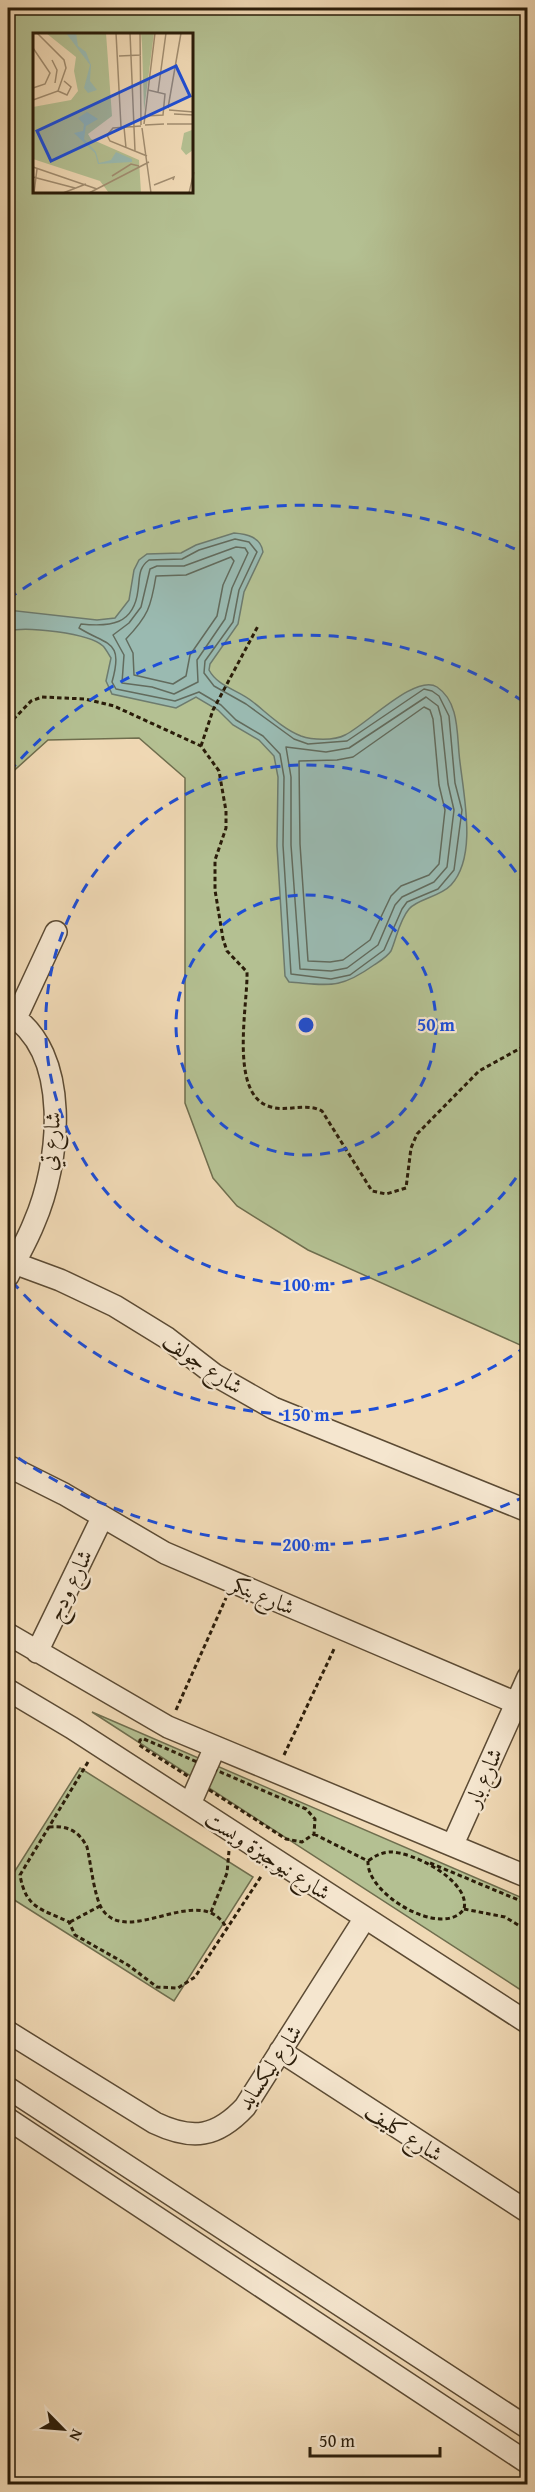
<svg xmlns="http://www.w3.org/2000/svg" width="535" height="2492" viewBox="0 0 535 2492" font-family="'Gentium Book Plus',Amiri,serif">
<rect width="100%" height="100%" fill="#f0d9b5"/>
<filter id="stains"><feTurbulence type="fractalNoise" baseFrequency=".00333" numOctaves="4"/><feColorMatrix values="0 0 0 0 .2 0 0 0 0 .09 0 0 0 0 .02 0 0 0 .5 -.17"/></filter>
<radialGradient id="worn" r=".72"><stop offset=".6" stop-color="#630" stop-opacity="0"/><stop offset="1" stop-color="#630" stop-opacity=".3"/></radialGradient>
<path fill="#b4c092" stroke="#6f6e4e" stroke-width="1.5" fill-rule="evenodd" d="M8,8H527V1348L308,1250L237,1206L213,1178L185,1103V778L139,738L48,740L8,776ZM34,34H192V192H34Z
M92,1712L527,1900V1994Z
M80,1768L253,1877L174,2001L8,1896V1882Z"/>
<path fill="#9abab1" stroke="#6d7b6e" stroke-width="1.5" d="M234,533C247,534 261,537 263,552L244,592L238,624L210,664L209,670C218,687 239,690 253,702C267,713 283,729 301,736C312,740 334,741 345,735C366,725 416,673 437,687C458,701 457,730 459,753C462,789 479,855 451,885C440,897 417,899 409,909C399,921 397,937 391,951C387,957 380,961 374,965C339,990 329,985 289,982L285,976L277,846L278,777L274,756L259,740L233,725L218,710L196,697L176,708L112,694L106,681L111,658C109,655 106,649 103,646C89,633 26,626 8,631V610L97,620L115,618L129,600L134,570L139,560L147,554L181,553L196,545Z"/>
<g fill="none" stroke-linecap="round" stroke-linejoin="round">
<path stroke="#626b5d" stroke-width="1.5" d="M235,539L249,542L257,552L239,590L233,622L205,661L204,673L214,686L246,704L294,739L308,744L347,741L424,689L432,691L439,696L449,716L455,783L462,810L454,870L438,889L407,902L402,909L384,950L350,975L331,979L291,974L283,845L284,777L280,754L263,736L236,720L221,705L199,692L175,701L116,689L112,682C124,640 108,646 79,628L81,624C110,627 134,625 138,590C140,577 138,568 149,560L182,559L199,550Z
M236,547L245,548L248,553L232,588L225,619L197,660L198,682L174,694L152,687L122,683L124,655L113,635L129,623L141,607L150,569L157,566H184Z
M231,557L234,561L223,585L217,616L190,655L186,676L173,684L134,675L133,653L126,639C148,616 151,607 156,576L186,575Z
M426,697L438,706L441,717L448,784L454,810L447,867L434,882L402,897L395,905L378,945L347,968L331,971L300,969L291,845V777L286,747L326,752L349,748Z
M424,707L430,710L433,719L439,785L445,810L439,864L429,875L401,886L391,896L370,940L343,960L330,962L308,961L300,844L299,761L337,760L353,757Z"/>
<defs>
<path id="street" d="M8,1013C73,1052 60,1164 34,1223C27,1241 16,1259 8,1276
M16,1018L56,932
M14,1263L60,1280L115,1306L167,1338L215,1375L273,1408L528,1511
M8,1466L64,1494L165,1553L528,1708
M8,1634L168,1727L528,1877
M37,1652L102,1518
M8,1690L72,1728L528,2023
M190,1804L215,1747
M453,1844L528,1677
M8,2032L155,2123C193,2141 217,2137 245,2107L365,1918
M280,2051L528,2212
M8,2088L528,2428
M8,2119L528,2463"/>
</defs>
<use href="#street" stroke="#5c4b34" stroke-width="24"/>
<path stroke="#2a1c09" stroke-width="3" stroke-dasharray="4.5 3" stroke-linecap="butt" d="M8,725L31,701L42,697L85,699L114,706L201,746L219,771L226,811V828L215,860V890L223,939L227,951L247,972C248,1004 229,1092 268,1106C286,1113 305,1102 322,1111L372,1191L386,1194L406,1188L411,1148L417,1134L479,1071L528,1044
M201,746L213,710L258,626
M176,1710L226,1598
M144,1739L306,1809L315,1819L314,1834L302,1842L286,1839L139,1745L140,1740Z
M284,1755L335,1647
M88,1762L20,1875C26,1910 43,1909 69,1922L75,1935L128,1965L157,1987L178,1988L195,1977L262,1875
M49,1827C67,1825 79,1831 87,1847C91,1864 94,1896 102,1909C128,1949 202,1879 227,1929
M314,1834L368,1861C366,1895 443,1939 464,1909C471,1881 412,1851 389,1852C380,1853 375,1856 368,1861
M430,1863L528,1904
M464,1909L505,1917L528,1931
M211,1912L227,1873L229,1851
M70,1922L100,1906"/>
<use href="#street" stroke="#f5e6cf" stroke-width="21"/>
</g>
<g fill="none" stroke="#1d4ed8" stroke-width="3" stroke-dasharray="10 8">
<circle cx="306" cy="1025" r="130"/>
<path d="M526 1163A260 260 0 1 1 526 887"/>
<path d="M527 1346A390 390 0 0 1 9 1278M9 772A390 390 0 0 1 527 704"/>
<path d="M526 1496A520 520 0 0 1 8 1451M8 599A520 520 0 0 1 526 554"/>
</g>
<g text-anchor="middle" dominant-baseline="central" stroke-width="4.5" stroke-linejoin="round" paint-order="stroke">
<g font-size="22" fill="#2a1c09" stroke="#f5e6cf">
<text transform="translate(50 1141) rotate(-85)">شارع تي</text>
<text transform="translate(203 1363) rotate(34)">شارع جولف</text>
<text transform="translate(69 1585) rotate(-64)">شارع ودج</text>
<text transform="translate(263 1595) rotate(23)">شارع بنكر</text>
<text transform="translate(483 1777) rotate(-66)">شارع بار</text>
<text transform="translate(268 1855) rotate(33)">شارع نيوجيزة ويست</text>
<text transform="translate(269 2067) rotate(-56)">شارع ليكسايد</text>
<text transform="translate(404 2132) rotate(33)">شارع كليف</text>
</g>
</g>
<g transform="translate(33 33)">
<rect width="160" height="160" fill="#f0d9b5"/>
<path d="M13,0H73L79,83L55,101L58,106L106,127L108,160H76L67,148L0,126V74L38,67L45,58L41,38L43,24ZM108,0H121L111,78L109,11ZM159,97L160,117L153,122L148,116L151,100Z" fill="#b4c092"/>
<path d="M33,0H43L45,13L53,19L58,32L57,48L64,57L55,60L51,55L57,32ZM54,79L65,86L53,93L51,106L63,119L66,130L78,127L83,119L99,126V129L65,131L62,120L41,100L50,98L51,91L45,85Z" fill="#9abab1"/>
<path fill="none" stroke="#a18d70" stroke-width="1.5" d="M83,0L88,94M97,0L102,118M107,0L108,92M0,15L17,40L12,51L0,55M86,23L108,22M19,27L24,37L22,50M25,58L34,62L38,54L31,48M125,59L133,0M0,67L25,58L33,35L31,27L4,0M135,75L148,0M136,77L161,79M141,81L161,82M112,83L130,82L132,61L115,57M111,91L122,0M134,91H161M112,92L131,91M108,93L80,95L74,102L77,108L114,123M91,94L93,115M109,95L118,160M0,134L64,156M79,143L98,131L106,133M0,144L42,155M121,152L141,144L140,147M1,160L4,136M30,160L53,151M56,160L116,129M156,160L161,139"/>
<path fill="#1d4ed8" fill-opacity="0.15" stroke="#1d4ed8" stroke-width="3" d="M143,33L157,63L18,128L4,98Z"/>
<rect width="160" height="160" fill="none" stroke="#2a1c09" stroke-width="3"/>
</g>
<circle cx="306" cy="1025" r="9" fill="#1d4ed8" stroke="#f5e6cf" stroke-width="3"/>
<g font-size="18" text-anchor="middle" font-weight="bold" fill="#1d4ed8" stroke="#f5e6cf" stroke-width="4.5" stroke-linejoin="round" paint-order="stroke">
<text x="436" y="1031">50 m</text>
<text x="306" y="1291">100 m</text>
<text x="306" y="1421">150 m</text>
<text x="306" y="1551">200 m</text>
</g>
<rect width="535" height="2492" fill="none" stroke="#f0d9b5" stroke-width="30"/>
<rect x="9" y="9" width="517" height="2474" fill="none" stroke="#2a1c09" stroke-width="3"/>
<rect x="15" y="15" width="505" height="2462" fill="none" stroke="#2a1c09" stroke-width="1.5"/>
<g transform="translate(63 2429) rotate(115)" stroke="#f5e6cf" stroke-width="4.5" paint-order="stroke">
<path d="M0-4.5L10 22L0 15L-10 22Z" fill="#2a1c09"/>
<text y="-9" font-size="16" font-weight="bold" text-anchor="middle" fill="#2a1c09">N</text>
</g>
<path d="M310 2447v9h130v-9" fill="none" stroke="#2a1c09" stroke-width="3"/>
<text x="319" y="2447" font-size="18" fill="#2a1c09" stroke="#f5e6cf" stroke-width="4.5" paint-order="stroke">50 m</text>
<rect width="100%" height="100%" filter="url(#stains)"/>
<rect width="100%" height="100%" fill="url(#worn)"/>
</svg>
